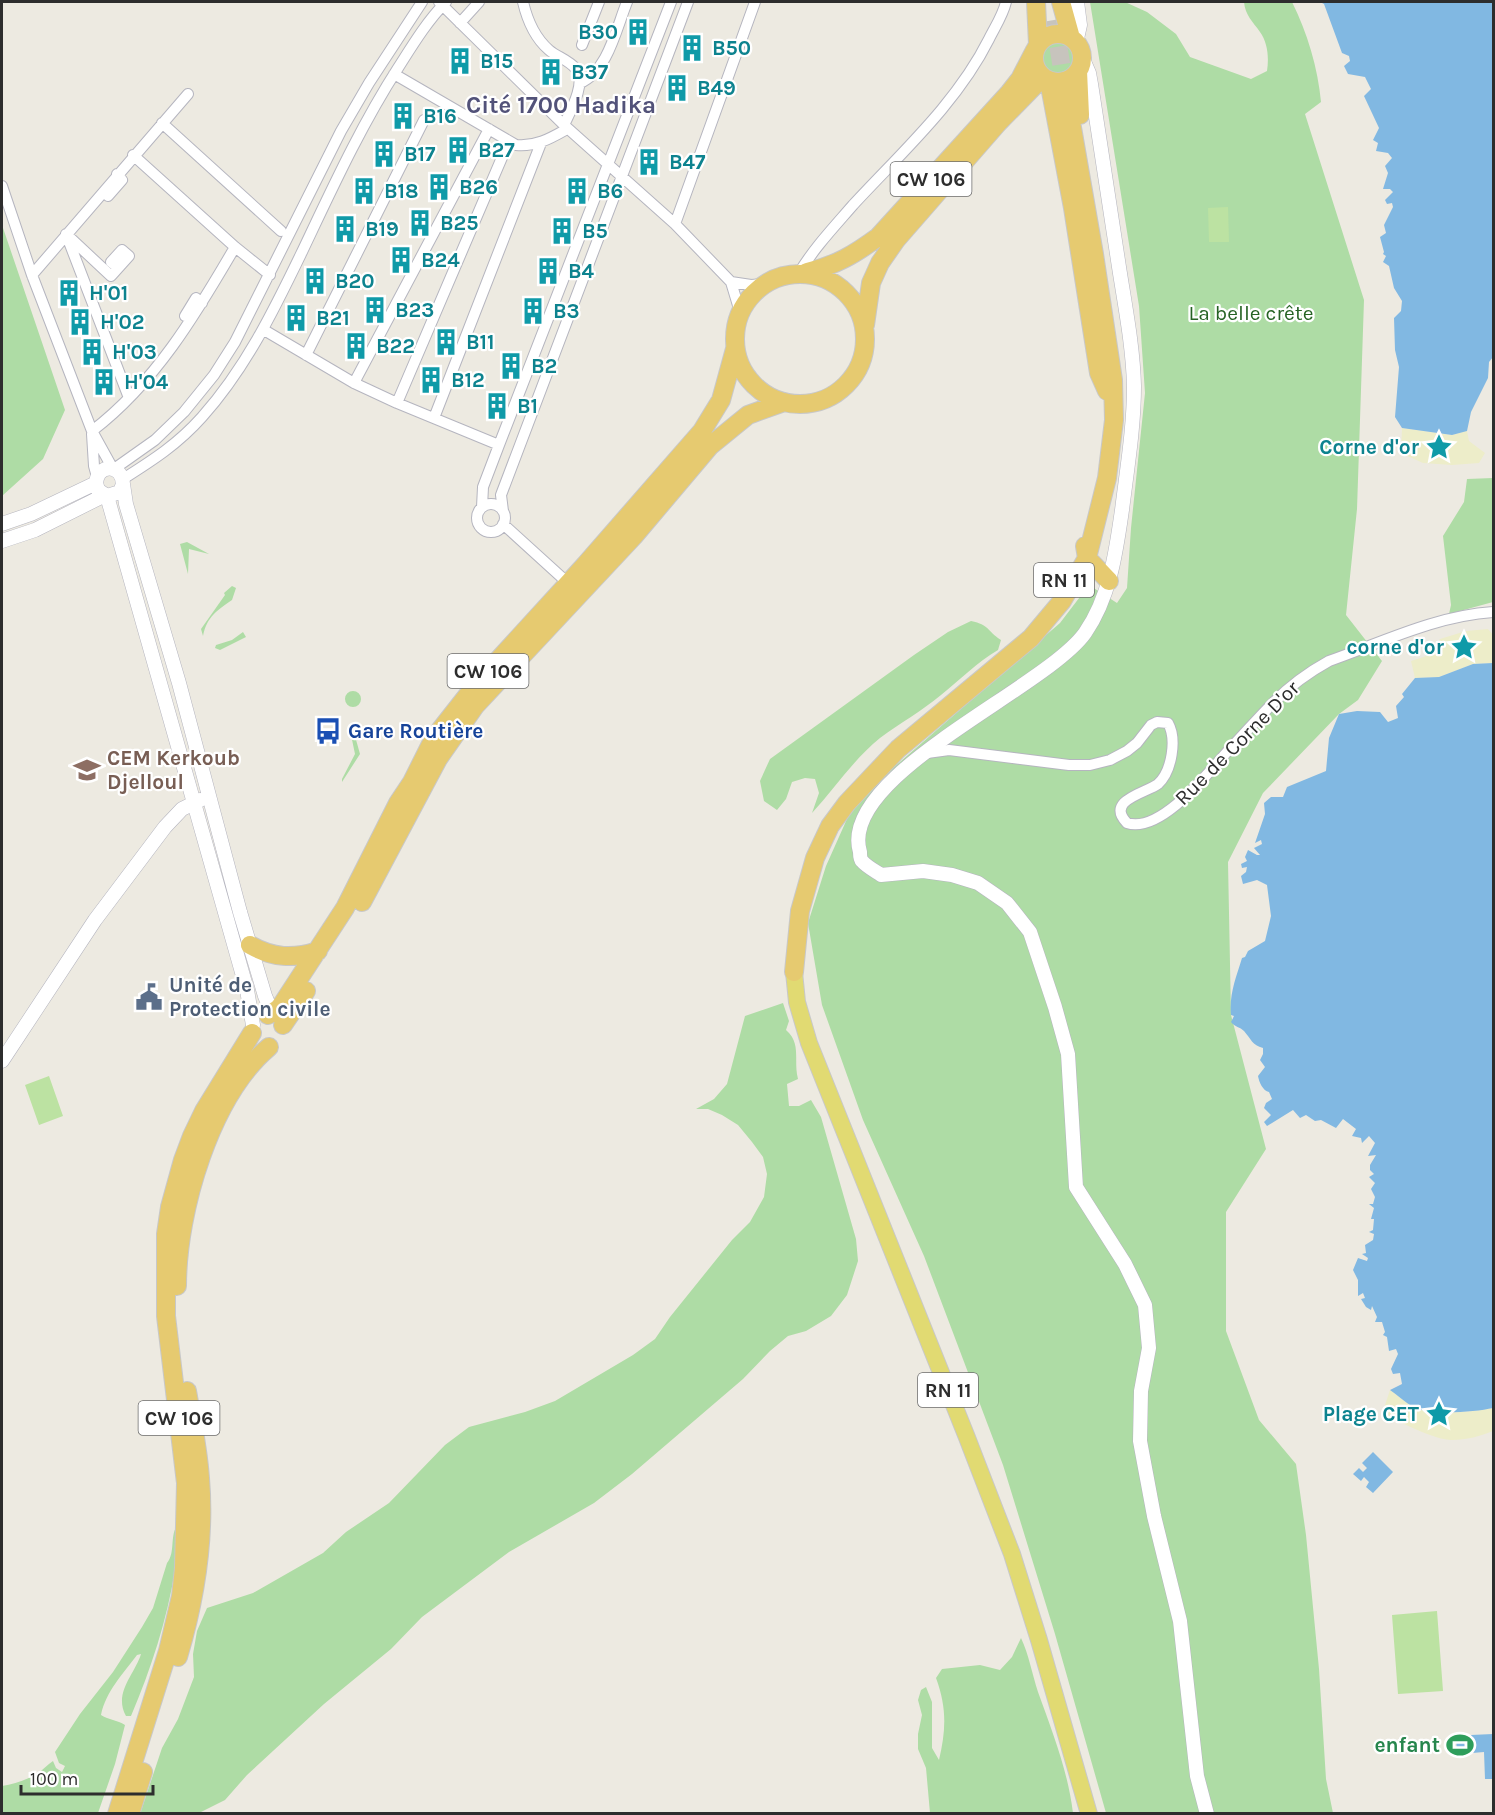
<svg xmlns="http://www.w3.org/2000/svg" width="1495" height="1815" viewBox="0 0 1495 1815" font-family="Karla,sans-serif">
<rect width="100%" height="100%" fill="#edeae1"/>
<path fill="#aedca5" d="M1090,2H1125L1147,12L1176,34L1190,57L1251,79L1267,71C1269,58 1268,43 1260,32C1253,22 1245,15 1244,2H1292C1307,32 1318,68 1321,102L1305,114L1364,300L1357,509L1346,615L1382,661L1358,700L1339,714L1263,793L1228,862L1231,1015L1266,1149L1226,1212V1331L1259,1420L1296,1464L1306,1535L1319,1669L1326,1779L1333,1813H1106L1055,1634L1003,1465L924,1256L863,1120L822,1005L808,923L826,866L855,801L1060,623L1089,585L1117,603L1127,588L1131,528L1145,393L1139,306Z
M1041 58a17 17 0 1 1 34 0a17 17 0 1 1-34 0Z
M2,225L65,410L43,459L2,496Z
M1493,478V602L1449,614L1451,605L1443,536L1464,502L1467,479Z
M187,542L209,554L189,549L188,574L180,544Z
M232,586L236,588L232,600C218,610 207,616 203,636L201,629L225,595L224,593Z
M971,621C990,625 986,630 1001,640L998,650C976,663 961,679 941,695C922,711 900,723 880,738C854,759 835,788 812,813L819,793L815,779L805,778L792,782L786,799L777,810L764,801L760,781L770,759L914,655L948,632Z
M243,632L246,637L220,650L215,648L216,645L232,640Z
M345 699a8 8 0 1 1 16 0a8 8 0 1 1-16 0Z
M353,729L360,754L342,782V779L355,754L350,730Z
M783,1003L789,1021L786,1030C802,1044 793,1060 798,1079L787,1084L789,1106H799L811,1100L821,1117L856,1239L858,1261L847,1295L831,1316L806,1331L788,1336L770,1351L743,1379L632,1474L594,1503L509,1552L422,1617L391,1649L324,1704L247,1775L225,1800L199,1813L140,1814L162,1748L178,1719L194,1677L193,1654L197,1631L207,1608L253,1593L323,1553L346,1532L389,1503L445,1445L469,1427L525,1412L555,1401L633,1355L655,1339L670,1317L732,1240L750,1222L764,1197L767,1174L763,1157L752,1142L738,1125L722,1115L708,1109H696L714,1099L727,1084L745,1016Z
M178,1524C177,1539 178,1556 175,1570C167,1620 151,1669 131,1716H126C113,1693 135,1674 141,1654L137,1655C123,1674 106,1691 101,1715C109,1720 117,1720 125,1725L115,1764L98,1813H2V1786C14,1784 27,1780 38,1773C44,1769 47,1765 53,1761L56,1768L62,1772L65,1766L59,1763L55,1752L80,1714L113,1672L142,1627L153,1608L167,1563C176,1552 169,1536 178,1524Z
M1021,1638C1029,1655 1032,1674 1038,1692C1052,1731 1068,1771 1073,1813H930L926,1768L918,1749V1734L922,1715L918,1700L921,1690L926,1687L932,1702V1748L939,1760C946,1730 947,1708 936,1678L942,1669L980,1665L1000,1670L1012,1657Z"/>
<path fill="#ededc9" d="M1402,428L1452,435L1467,431L1469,441L1485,453L1479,463L1452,465L1423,463L1401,453Z
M1488,629L1493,635V663L1473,664L1439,677L1415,678L1411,661L1430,655L1440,639L1466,631Z
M1390,1390C1397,1395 1405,1402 1413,1406C1431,1416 1474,1412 1493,1408V1431C1481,1436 1466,1440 1452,1440C1435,1440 1402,1423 1386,1415L1384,1408Z"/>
<path fill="#bce2a2" d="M1228,207L1229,242H1209L1208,208Z
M49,1076L63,1116L39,1125L25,1085Z
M1437,1611L1443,1691L1398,1694L1392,1615Z"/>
<path fill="#81b8e2" d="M1320,2H1493V357L1489,362L1488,378L1471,412L1467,431L1452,435L1402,428L1395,417L1399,367L1395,350L1394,318L1401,311L1402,301L1394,288L1389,266L1383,262L1386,256L1383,254L1384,252L1380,237L1386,233L1384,225L1393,207L1392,203L1387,204L1385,200L1393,192L1390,189H1383L1388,173L1385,166L1392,158L1388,153L1376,151L1378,143L1373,140L1379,128L1364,96L1371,89L1365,77L1348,74L1344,66L1350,61L1349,56L1342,53L1324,4Z
M1493,663V1408C1474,1412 1431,1416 1413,1407C1405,1402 1397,1395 1390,1390L1402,1384L1400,1373L1393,1374L1391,1369L1398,1354L1396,1349L1389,1351L1387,1337L1383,1335L1385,1332L1382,1322H1375L1377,1317L1372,1306L1371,1310L1366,1307L1361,1299L1365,1298L1363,1293L1358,1296V1280L1353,1270L1358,1258L1367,1261L1368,1258L1362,1254L1366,1253L1365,1245L1373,1240L1374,1234L1369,1232L1373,1230L1374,1219H1371L1374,1208L1369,1204H1373L1375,1197L1371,1189L1375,1183L1369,1177L1374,1174L1370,1170V1165L1376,1155L1368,1156L1375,1143L1369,1136L1362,1143L1361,1138L1352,1136L1356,1129L1343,1119L1336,1128L1321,1120L1315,1121L1306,1115L1300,1118L1293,1110L1267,1126L1264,1122L1271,1115L1264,1108L1266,1103L1272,1099L1269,1092C1263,1091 1259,1082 1258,1076L1265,1067L1260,1060L1263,1054V1048C1252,1045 1251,1039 1244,1031C1240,1027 1235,1027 1231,1022L1234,1016L1231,1015C1229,994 1236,978 1242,958L1245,957L1248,951L1265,941L1271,916L1267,885L1257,880L1243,884L1241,876L1246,872L1247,867L1242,868L1241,864L1247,861L1245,857L1248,850L1257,855H1260L1254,848L1262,844L1261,840L1255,843L1265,814L1264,803L1271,797H1283L1287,787L1326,771L1329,738L1339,714L1357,711L1380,712L1388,722L1398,718L1396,706L1404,697L1402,694L1415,678L1439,677L1473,664Z
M1373,1452L1393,1472L1373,1493L1366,1487L1369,1482L1364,1477L1361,1481L1353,1474L1359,1468L1363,1472L1367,1468L1362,1463Z
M1493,1734V1779H1485L1484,1752L1472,1753L1471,1735Z
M1456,1736H1464L1465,1753L1457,1754Z"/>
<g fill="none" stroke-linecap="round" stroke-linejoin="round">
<path stroke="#c7c4bd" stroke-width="18" stroke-dasharray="18 9" stroke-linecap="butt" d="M1054,20L1066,93"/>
<defs>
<path id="minor" d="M439,2L564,125L675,224L731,282L740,312
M523,2C527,19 535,38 549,50C557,57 569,60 576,69C587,82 570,112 564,125
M460,23L479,2
M582,45L599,2
M394,74L516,145C536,147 551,138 567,129
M580,83C608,71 616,29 627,2
M162,123L281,231
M133,155L235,247L270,275
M2,186L32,275L92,431L113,469
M108,196L122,180L117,174
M675,224L755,2
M118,268L111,262L122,250L129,256L111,276L66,234L129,398
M799,273C814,248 834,227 853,205C901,153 957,103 989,39C995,27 1003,15 1006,2
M32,275L188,94
M731,282L751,285L764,284
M185,316L196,298L202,303
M264,330L354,383L397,403L499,445
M306,355L424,120
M354,383L489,129
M397,403L509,141
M434,418L541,143
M92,431C155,383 196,314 235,247
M92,434L94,466L97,477
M114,469L155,440L184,412L214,375L235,342L341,131L369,83L422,2
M123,479C153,460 178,444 202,417C245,369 273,312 301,254C331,191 360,127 398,68C412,46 427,21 446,2
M477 518a14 14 0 1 1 28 0a14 14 0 1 1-28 0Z
M482,507L483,487L499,445L671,2
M503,511L501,495L688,2
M503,524L569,584
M927,753L949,750L1069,765H1090L1110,760L1127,751L1137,743L1151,725L1157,722L1168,723C1177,739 1172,771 1158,784C1146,793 1105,800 1127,823C1160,834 1208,773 1227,752C1243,735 1258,718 1274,702C1291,685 1309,672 1329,661C1383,642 1435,616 1493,612"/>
<path id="tertiary" d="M1076,43L1080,25L1077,2
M1082,57L1089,73L1091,84C1100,145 1110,206 1119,267C1125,306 1133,346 1134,386C1134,428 1127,469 1122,510C1116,552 1110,597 1085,633C1045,689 837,776 860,852C860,855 860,859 862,861C866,866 875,871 881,875L923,871L952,875L978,883L1007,903L1030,932L1055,1007L1068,1054L1076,1187L1125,1264L1145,1305L1149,1348L1141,1391L1140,1441L1154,1516L1180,1621L1197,1776L1207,1814
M123,484L126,504L179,683L240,912L265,996L273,1015
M107,496L247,990L253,1025
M2,524L31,514L96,483C98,463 122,464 123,484L120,492L107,496L98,490L96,483
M2,541L35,530L105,495
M2,1061L95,920L165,827L182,809L200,800"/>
<path id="primary" d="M794,972L797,1002L809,1043L966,1435L1012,1554L1039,1640L1089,1814"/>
<path id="trunk" d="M1036,2L1038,44
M1061,2L1071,38
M1034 58a24 24 0 1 1 48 0a24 24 0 1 1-48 0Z
M1078,71L1080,115
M1049,81L1073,208L1099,373L1107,391
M807,272C835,266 855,254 878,237L1009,93L1020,79L1035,50
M735 339a65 65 0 1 1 130 0a65 65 0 1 1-130 0Z
M865,325L871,283L880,263L896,240L998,123L1043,77
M1085,546L1087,558L1109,581
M362,902L438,759L475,706L634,536L710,446L748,415L784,402
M250,945C273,958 293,959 318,951
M794,972L800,911L815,858L830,826L847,803L898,749L1031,638L1062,601L1087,558L1107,478L1114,420L1113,380L1094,254L1066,93
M268,1015L278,1009L283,1003L345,908L398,803L412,782L430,746L441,729L478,682L585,565L702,431L721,400L735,349
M283,1025L306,991
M177,1286C177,1211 210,1097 269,1047
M178,1657C195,1600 205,1537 200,1478C198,1449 192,1420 187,1391
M117,1814L168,1651L181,1596L184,1568L186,1483L166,1316V1234L170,1207L183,1160L192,1136L204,1111L252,1033
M130,1814L143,1772"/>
</defs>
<use href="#minor" stroke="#b5b5bf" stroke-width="12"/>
<use href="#tertiary" stroke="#b5b5bf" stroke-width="15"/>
<use href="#primary" stroke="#c8c8c8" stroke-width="18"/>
<use href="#trunk" stroke="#c8c8c8" stroke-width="20"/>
<use href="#minor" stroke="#fff" stroke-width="10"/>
<use href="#tertiary" stroke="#fff" stroke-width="14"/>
<use href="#primary" stroke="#e1da72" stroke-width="16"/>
<use href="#trunk" stroke="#e6ca70" stroke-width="18"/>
</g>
<defs>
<symbol id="building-bare" viewBox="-9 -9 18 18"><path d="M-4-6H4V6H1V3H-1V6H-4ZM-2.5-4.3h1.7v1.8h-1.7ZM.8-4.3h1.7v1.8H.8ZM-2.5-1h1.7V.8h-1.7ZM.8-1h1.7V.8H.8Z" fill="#0f9aa8" stroke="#fff" stroke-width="2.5" paint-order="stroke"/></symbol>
<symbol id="sight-bare" viewBox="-9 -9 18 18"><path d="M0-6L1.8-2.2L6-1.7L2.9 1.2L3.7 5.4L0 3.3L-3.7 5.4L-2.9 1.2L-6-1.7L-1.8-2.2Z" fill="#0f9aa8" stroke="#fff" stroke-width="2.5" paint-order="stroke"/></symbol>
<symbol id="bus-bare" viewBox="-9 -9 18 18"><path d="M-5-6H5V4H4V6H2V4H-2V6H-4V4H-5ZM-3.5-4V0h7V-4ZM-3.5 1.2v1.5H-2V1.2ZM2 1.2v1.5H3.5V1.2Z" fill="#1a4fb4" stroke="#fff" stroke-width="2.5" paint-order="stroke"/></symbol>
<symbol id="school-bare" viewBox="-9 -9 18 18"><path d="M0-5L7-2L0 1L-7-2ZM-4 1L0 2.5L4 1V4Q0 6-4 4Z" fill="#8d6e63" stroke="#fff" stroke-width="2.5" paint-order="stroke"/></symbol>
<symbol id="civic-bare" viewBox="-9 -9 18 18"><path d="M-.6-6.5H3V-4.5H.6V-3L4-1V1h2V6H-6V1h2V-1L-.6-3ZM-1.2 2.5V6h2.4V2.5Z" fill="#5c6f8a" stroke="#fff" stroke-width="2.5" paint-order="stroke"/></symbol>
<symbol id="stadium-bare" viewBox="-9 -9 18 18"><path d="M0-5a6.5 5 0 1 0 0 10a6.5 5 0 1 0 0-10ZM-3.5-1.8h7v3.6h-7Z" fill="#2e9e5b" stroke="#fff" stroke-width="2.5" paint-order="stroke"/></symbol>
</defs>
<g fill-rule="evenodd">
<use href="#building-bare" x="619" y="13" width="38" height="38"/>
<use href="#building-bare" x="673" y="29" width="38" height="38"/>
<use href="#building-bare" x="441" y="42" width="38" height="38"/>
<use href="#building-bare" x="532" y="53" width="38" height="38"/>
<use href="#building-bare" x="658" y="69" width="38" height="38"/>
<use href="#building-bare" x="384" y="97" width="38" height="38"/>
<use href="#building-bare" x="439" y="131" width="38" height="38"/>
<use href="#building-bare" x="365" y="135" width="38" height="38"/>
<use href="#building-bare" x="630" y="143" width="38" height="38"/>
<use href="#building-bare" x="420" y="168" width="38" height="38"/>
<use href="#building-bare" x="345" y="172" width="38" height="38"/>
<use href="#building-bare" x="558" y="172" width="38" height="38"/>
<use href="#building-bare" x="401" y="204" width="38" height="38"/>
<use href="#building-bare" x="326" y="210" width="38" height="38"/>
<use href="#building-bare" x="543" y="212" width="38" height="38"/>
<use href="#building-bare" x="382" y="241" width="38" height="38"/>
<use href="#building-bare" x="529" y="252" width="38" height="38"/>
<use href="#building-bare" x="296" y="262" width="38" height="38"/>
<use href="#building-bare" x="50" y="274" width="38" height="38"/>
<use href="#building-bare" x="356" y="291" width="38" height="38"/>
<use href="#building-bare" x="514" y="292" width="38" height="38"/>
<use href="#building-bare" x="277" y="299" width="38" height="38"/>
<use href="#building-bare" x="61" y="303" width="38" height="38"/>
<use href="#building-bare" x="427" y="323" width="38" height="38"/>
<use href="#building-bare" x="337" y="327" width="38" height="38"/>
<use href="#building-bare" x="73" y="333" width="38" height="38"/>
<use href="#building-bare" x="492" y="347" width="38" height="38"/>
<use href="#building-bare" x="412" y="361" width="38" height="38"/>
<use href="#building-bare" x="85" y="363" width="38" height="38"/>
<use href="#building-bare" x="478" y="387" width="38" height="38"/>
<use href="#sight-bare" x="1420" y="428" width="38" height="38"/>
<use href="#sight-bare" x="1445" y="628" width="38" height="38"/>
<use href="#bus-bare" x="309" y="712" width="38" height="38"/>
<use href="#school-bare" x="68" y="751" width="38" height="38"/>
<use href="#civic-bare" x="130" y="978" width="38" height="38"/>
<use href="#sight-bare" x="1420" y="1395" width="38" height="38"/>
<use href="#stadium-bare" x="1441" y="1726" width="38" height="38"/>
</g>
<g text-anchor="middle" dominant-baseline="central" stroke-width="4.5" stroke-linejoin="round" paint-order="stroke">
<g fill="#fff" stroke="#6c6c6c" stroke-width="1.5">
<rect x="890.5" y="162" width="81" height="34" rx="4.5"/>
<rect x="1034" y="563" width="60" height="34" rx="4.5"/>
<rect x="447.5" y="654" width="81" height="34" rx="4.5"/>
<rect x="918" y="1373" width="60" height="34" rx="4.5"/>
<rect x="138.5" y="1401" width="81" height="34" rx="4.5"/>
</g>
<g font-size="20" font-weight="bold" fill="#2d2d2d">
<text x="931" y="179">CW 106</text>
<text x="1064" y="580">RN 11</text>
<text x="488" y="671">CW 106</text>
<text x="948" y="1390">RN 11</text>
<text x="179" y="1418">CW 106</text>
</g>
<g font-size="21" font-weight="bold" fill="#0d838f" stroke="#fff" text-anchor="start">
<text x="618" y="32" text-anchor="end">B30</text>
<text x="712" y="48">B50</text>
<text x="480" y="61">B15</text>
<text x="571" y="72">B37</text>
<text x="697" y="88">B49</text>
<text x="423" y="116">B16</text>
<text x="478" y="150">B27</text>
<text x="404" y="154">B17</text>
<text x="669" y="162">B47</text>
<text x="459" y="187">B26</text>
<text x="384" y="191">B18</text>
<text x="597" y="191">B6</text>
<text x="440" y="223">B25</text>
<text x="365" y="229">B19</text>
<text x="582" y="231">B5</text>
<text x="421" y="260">B24</text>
<text x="568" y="271">B4</text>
<text x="335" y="281">B20</text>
<text x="89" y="293">H'01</text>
<text x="395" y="310">B23</text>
<text x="553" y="311">B3</text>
<text x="316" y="318">B21</text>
<text x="100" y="322">H'02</text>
<text x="466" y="342">B11</text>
<text x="376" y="346">B22</text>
<text x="112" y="352">H'03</text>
<text x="531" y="366">B2</text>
<text x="451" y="380">B12</text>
<text x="124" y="382">H'04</text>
<text x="517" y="406">B1</text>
<text x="1419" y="447" text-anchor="end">Corne d'or</text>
<text x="1444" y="647" text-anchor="end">corne d'or</text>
<text x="1419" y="1414" text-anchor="end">Plage CET</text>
</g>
<g font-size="21" fill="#266324" stroke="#fff">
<text x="1251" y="313">La belle crête</text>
</g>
<g font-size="21" font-weight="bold" fill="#164399" stroke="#fff" text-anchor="start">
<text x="348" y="731">Gare Routière</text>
</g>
<g font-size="21" fill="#2d2d2d" stroke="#fff">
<text transform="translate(1237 743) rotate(-45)">Rue de Corne D'or</text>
</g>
<g font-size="21" font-weight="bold" fill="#785e54" stroke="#fff" text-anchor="start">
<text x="107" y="758">CEM Kerkoub<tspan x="107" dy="24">Djelloul</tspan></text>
</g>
<g font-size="21" font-weight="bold" fill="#4e5e75" stroke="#fff" text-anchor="start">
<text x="169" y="985">Unité de<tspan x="169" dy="24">Protection civile</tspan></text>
</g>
<g font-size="21" font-weight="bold" fill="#27864d" stroke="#fff" text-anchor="end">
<text x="1440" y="1745">enfant</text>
</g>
<g font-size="24" font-weight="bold" fill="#525279" stroke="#fff">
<text x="561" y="105">Cité 1700 Hadika</text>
</g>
</g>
<rect width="1495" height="1815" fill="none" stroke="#2d2d2d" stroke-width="6"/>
<path d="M21 1785v9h132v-9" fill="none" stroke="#2d2d2d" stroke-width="3"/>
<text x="30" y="1785" font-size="18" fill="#2d2d2d" stroke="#ffffff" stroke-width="4.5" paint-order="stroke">100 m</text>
</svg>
